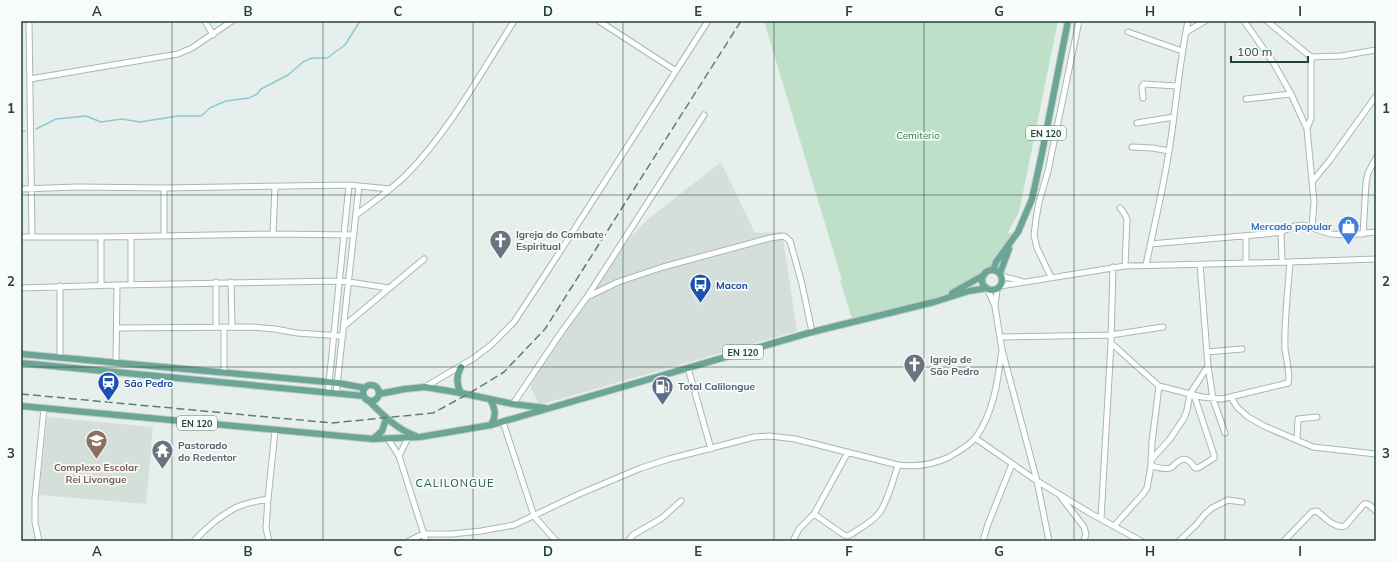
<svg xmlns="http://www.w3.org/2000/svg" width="1397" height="562" viewBox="0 0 1397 562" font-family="Mulish,sans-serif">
<rect width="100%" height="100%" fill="#e6efeb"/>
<path fill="#d4dfda" d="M721,162L755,233L782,232L797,331L539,405L530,385L625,243L647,220Z
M47,417L153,427L146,504L39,495Z"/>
<path fill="#bfe0c8" d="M764,21H1058L1019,212L1007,234L1018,232L993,270L987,272L984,275L940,300L853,321L840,281L842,280Z"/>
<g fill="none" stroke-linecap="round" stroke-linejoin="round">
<path stroke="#8ec9d4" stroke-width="1.5" d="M36,129L56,119L86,116L101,122L122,119L140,122L178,116H201L210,108L219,104L226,101L249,98L257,94L261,89L288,75L303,62L312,58H327L345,45L360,21
M21,132L25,131"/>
<defs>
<path id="minor" d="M29,21L32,237
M205,21L213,35
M599,21L676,71
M1244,21L1273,62L1291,94L1307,129L1314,202L1312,227
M1267,21L1311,57L1341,56L1376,50
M1128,32L1182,51
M1186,32L1205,21
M30,79L178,54L192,48L232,21
M1143,98L1142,87L1144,84L1177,86
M1246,99L1291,94
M1137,123L1174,117
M1307,129L1311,118V57
M1132,147L1153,148L1169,151
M1312,182L1330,160L1376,96
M164,188V236
M21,189L77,187L164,188L349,185L390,189
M1120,208L1124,213L1127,219L1125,266
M356,215C373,202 391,190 406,175C448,133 482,71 514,21
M1281,232L1282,262
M273,234L275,187
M1363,234L1366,183L1368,173L1376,158
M1246,236V263
M21,237H101L273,234L354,235
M101,237V285
M131,237V284
M1150,244L1265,234L1281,232L1295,226L1303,225L1331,234L1347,235L1376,232
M1200,264L1208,366L1213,399L1225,433
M1146,265C1154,227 1163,189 1169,151C1176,108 1179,64 1188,21
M1001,276L1021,281
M1051,277L1037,248L1034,235L1036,219L1039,202L1048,171L1079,21
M216,282V326
M231,282L232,326
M60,286V357
M1000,286L1125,266L1290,262L1376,259
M21,288L117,285L339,281L349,282L389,288
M987,288L995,306
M997,289L995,307L1002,350L1037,481L1049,541
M587,297L618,282L663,267L770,238L784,236L790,241L802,284L812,332
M344,326L424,259
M224,327V373
M117,328L252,327L275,329L297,333L343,336
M1000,337L1111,335L1163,327
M1111,343L1159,386L1202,397L1222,399L1288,383C1291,378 1286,357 1285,349C1284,320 1288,291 1290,262
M1207,352L1242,349
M116,363L117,285
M688,368L711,449
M425,387L474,358L491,345L514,322L552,264L708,21
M328,393L349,185
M336,394L359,186
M1231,397L1237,407L1248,417L1264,426L1313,447L1376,454
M513,404L560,334L587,297L704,115
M503,422L534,516L556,541
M975,438L1037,481L1090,513L1141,541
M388,439L399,456L426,541
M1297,440L1298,419L1317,417
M399,456L408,438
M1151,460L1170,439L1184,418L1187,410L1190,394L1208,366
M1151,466C1156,467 1165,470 1170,468C1173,467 1172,467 1175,464C1184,456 1189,459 1195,468H1198L1214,458V455L1194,395
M1061,497L1084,527L1086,534L1084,541
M268,499L266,528L269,541
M814,514L844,535L847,536L850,535C860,528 873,522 880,512C889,498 893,480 898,465
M1101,519L1111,343L1113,267
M1114,526L1143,494L1147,488L1151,466L1152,442L1159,386
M39,541L35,522V499L44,408
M194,541C206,528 221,515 237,507C246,503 257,501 268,499L275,431
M409,541L423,534H452L481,531L514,525L577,495L641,468L669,459L754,437L770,436L795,439L898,465C916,467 933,465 949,457C958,452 969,446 976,437C994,412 998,379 1002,350
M628,541L633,535L662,518L681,501
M793,541L799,529L814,514L848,452
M983,541L988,524L1012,464
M1179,541L1195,526L1205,514L1212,508L1228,500L1242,502
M1284,541L1312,512L1317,511C1324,517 1335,529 1345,526L1364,504H1368L1376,511"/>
<path id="major" d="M993,270L996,262L1018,232L1032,199L1042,153L1068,21
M982 280a10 10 0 1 1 20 0a10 10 0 1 1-20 0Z
M1000,273L1009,249
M952,293L984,275
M21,354L338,383L365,388
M21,363L364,396
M461,367C456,376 456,384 461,393
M363 393a8 8 0 1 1 16 0a8 8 0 1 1-16 0Z
M379,394L405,389L425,387L461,393L513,404L545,408
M490,399C495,408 497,415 491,425
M368,400C383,415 396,429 416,436
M21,406L373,439L420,437L491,425L812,332L934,302L969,291L987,288
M373,439L382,431L386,419"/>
</defs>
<use href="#minor" stroke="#a8b8b2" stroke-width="7"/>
<use href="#major" stroke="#c2cac8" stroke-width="8"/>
<use href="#minor" stroke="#fff" stroke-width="5"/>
<use href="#major" stroke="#6aa596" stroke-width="6"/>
<path stroke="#5f7d75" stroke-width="1.5" stroke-dasharray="8 4" stroke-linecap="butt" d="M21,394L332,423L433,413L468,394L504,372L545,329L741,21"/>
</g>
<path fill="none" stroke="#24423a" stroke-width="1" stroke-opacity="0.55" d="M172,21V541M323,21V541M473,21V541M623,21V541M774,21V541M924,21V541M1074,21V541M1225,21V541M21,195H1376M21,367H1376"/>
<defs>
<symbol id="shop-pin" viewBox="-11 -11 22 30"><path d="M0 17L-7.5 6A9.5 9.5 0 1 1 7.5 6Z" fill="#3f7fe0" stroke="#f7fbf9"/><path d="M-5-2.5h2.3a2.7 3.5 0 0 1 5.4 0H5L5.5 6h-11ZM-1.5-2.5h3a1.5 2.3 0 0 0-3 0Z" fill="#fff"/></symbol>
<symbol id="church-pin" viewBox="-11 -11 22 30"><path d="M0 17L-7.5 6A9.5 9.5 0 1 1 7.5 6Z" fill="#6b7280" stroke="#f7fbf9"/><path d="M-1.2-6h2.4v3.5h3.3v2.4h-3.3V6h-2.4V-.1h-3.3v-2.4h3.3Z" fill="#fff"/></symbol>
<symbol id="bus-pin" viewBox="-11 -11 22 30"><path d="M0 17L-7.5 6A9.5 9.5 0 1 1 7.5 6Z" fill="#1a4fb4" stroke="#f7fbf9"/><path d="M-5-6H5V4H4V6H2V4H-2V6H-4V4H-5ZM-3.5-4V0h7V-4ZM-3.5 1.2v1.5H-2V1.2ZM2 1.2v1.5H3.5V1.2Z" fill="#fff"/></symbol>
<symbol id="station-pin" viewBox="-11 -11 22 30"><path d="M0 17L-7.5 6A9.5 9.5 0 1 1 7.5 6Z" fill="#1a4fb4" stroke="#f7fbf9"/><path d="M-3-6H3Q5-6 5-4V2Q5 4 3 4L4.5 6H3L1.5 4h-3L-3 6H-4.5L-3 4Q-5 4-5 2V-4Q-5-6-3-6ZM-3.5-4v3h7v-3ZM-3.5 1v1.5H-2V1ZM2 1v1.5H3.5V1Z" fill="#fff"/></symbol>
<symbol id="fuel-pin" viewBox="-11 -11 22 30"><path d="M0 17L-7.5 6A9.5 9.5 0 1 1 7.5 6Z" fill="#5c6f8a" stroke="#f7fbf9"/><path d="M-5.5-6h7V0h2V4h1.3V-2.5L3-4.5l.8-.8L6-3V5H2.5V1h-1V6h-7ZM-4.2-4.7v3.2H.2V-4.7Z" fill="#fff"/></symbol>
<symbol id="school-pin" viewBox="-11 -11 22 30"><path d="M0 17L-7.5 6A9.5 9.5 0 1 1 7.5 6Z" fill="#8d6e63" stroke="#f7fbf9"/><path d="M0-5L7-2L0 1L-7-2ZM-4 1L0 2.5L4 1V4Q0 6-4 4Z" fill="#fff"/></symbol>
<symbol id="temple-pin" viewBox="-11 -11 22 30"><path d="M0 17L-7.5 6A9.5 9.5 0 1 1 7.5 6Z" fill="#6b7280" stroke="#f7fbf9"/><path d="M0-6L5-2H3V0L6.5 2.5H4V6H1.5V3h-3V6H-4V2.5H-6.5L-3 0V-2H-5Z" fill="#fff"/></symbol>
</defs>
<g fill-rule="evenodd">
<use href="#shop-pin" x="1336" y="214" width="25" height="34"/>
<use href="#church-pin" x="488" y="228" width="25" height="34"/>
<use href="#bus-pin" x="688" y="272" width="25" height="34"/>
<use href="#church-pin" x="902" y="352" width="25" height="34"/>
<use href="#station-pin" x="96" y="370" width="25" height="34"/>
<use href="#fuel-pin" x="650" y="374" width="25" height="34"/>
<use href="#school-pin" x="84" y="428" width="25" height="34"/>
<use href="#temple-pin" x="150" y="438" width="25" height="34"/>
</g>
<g text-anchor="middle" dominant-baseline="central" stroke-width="3.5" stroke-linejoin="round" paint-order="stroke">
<g fill="#f7fbf9" stroke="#637a73" stroke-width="1">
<rect x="1026" y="126" width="40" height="14" rx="3"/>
<rect x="723" y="345" width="40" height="14" rx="3"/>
<rect x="177" y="416" width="40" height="14" rx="3"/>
</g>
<g font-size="9" font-weight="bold" fill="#24423a">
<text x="1046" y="133">EN 120</text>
<text x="743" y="352">EN 120</text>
<text x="197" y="423">EN 120</text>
</g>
<g font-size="10" fill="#2d7a4b" stroke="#f7fbf9">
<text x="918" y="135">Cemiterio</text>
</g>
<g font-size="10" font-weight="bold" fill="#366cbe" stroke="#f7fbf9" text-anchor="end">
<text x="1332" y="226">Mercado popular</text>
</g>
<g font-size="10" font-weight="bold" fill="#5b616d" stroke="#f7fbf9" text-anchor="start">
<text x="516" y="234">Igreja do Combate<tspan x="516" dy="12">Espiritual</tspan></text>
<text x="930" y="359">Igreja de<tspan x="930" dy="12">São Pedro</tspan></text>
<text x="178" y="445">Pastorado<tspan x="178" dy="12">do Redentor</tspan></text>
</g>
<g font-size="10" font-weight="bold" fill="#164399" stroke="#f7fbf9" text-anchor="start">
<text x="716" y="285">Macon</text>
<text x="124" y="383">São Pedro</text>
</g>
<g font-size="10" font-weight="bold" fill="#4e5e75" stroke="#f7fbf9" text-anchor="start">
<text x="678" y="386">Total Calilongue</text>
</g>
<g font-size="10" font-weight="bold" fill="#785e54" stroke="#f7fbf9">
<text x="96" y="467">Complexo Escolar<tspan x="96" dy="12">Rei Livongue</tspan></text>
</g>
<g font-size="11" letter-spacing="1" fill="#1f5548" stroke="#f7fbf9">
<text x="455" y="483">CALILONGUE</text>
</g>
</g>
<rect width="1397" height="562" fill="none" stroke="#f7fbf9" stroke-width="44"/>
<path d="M1231 56v6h77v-6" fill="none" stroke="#24423a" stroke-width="2"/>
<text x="1237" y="56" font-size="12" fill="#24423a" stroke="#f7fbf9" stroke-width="3" paint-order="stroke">100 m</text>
<rect x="22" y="22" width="1353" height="518" fill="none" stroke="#24423a" stroke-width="1.5"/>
<g font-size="13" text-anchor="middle" font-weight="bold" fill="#24423a">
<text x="97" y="16">A</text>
<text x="248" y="16">B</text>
<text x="398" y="16">C</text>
<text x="548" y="16">D</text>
<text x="698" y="16">E</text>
<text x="849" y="16">F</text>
<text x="999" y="16">G</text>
<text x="1150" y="16">H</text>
<text x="1300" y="16">I</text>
<text x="11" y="113">1</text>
<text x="1386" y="113">1</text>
<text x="11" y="286">2</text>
<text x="1386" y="286">2</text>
<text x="11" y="458">3</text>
<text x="1386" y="458">3</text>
<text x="97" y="556">A</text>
<text x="248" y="556">B</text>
<text x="398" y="556">C</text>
<text x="548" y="556">D</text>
<text x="698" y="556">E</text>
<text x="849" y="556">F</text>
<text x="999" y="556">G</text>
<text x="1150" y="556">H</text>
<text x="1300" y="556">I</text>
</g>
</svg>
